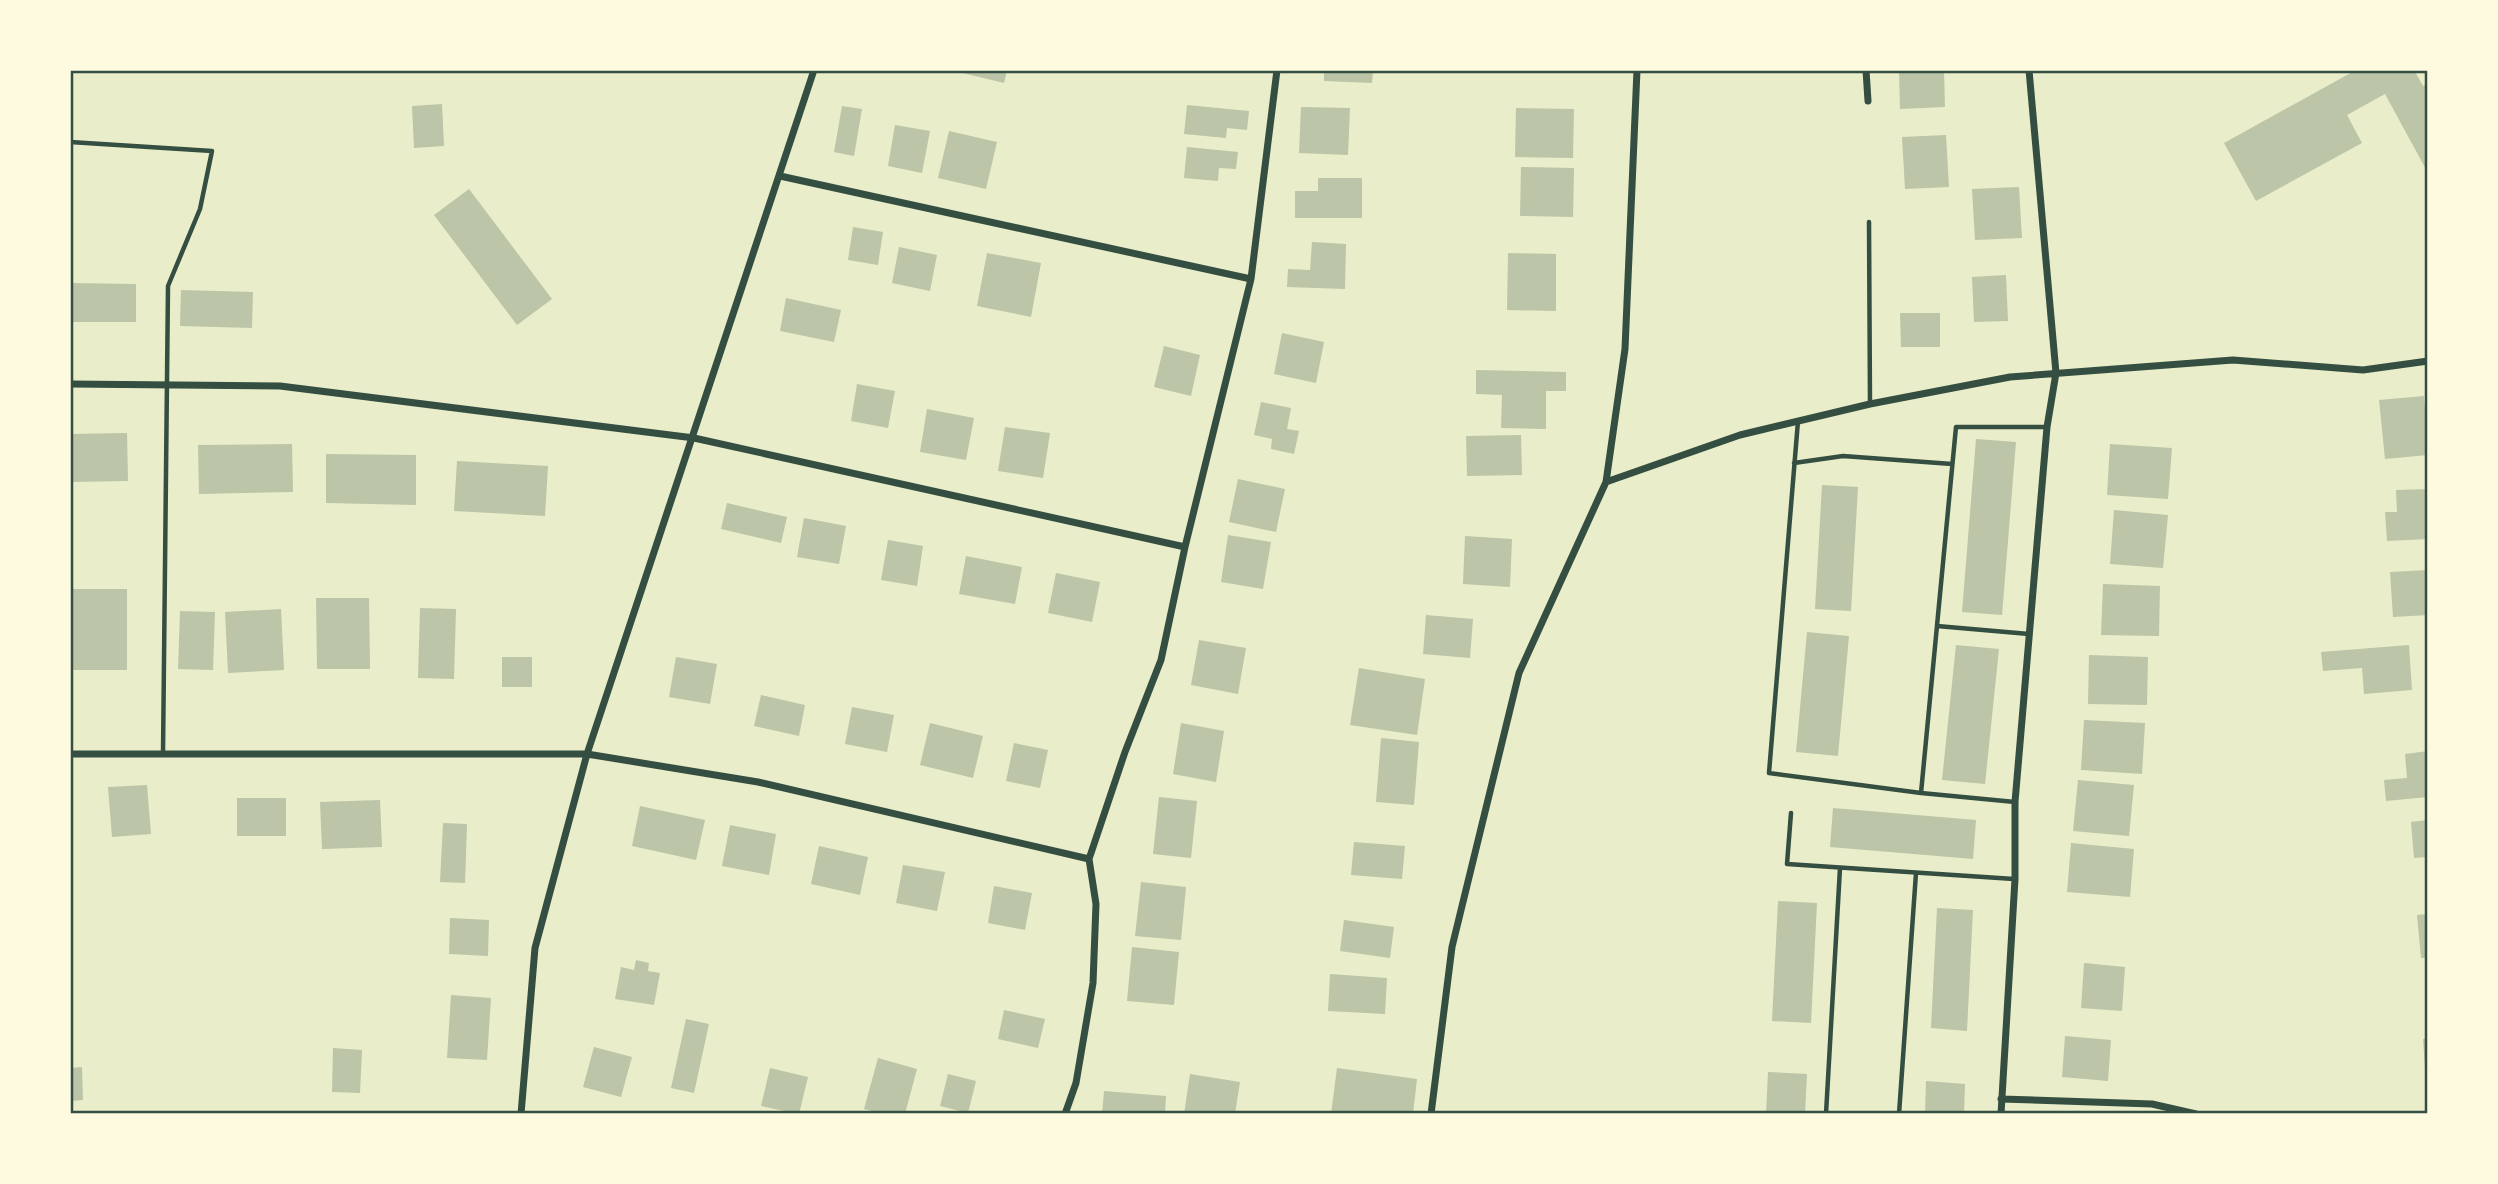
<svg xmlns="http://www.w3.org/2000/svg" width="2498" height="1184" viewBox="0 0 2498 1184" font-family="'PT Serif',serif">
<rect width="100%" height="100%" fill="#e9edc9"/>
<path fill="#bcc5a7" d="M950,70H1007L1004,83Z
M1324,70H1373L1372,83L1324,81Z
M1899,70H1944L1945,107L1900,109Z
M2356,70H2414L2423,86L2428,83V173L2385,94L2347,115L2362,143L2256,201L2224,143Z
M442,104L444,146L414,148L412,106Z
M1187,105L1249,111L1247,130L1227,128L1226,138L1184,134Z
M842,106L862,109L854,156L834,152Z
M1301,107L1350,108L1348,155L1299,153Z
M1516,108L1574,109L1573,158L1515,157Z
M895,125L930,131L922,173L888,166Z
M949,131L997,142L986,189L938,178Z
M1946,135L1949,187L1905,189L1902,137Z
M1187,147L1238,152L1236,169L1219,168L1218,181L1184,178Z
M1521,167L1574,168L1573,217L1520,216Z
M1318,178H1362V218H1295V191H1318Z
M2019,187L2022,238L1975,240L1972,189Z
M469,189L552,299L517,325L434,215Z
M853,227L883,232L878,265L848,260Z
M1312,242L1346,244L1345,289L1287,287L1288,269L1310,270Z
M899,247L937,255L930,291L892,283Z
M987,253L1041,263L1031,317L977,306Z
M1508,253L1556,254V311L1507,310Z
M2006,275L2008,321L1974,322L1972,277Z
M70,283L136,284V322H70Z
M181,290L253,292L252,328L180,326Z
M786,298L841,310L834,342L780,331Z
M1900,313H1940V347H1901Z
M1282,333L1324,342L1316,383L1274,374Z
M1164,346L1200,355L1191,396L1154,387Z
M1476,370L1566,372V391H1546V429L1501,428L1502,395L1476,394Z
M857,384L895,391L888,428L851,421Z
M2424,396L2428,455L2385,459L2379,400Z
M1261,402L1291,408L1287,429L1299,431L1294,454L1271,449L1272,439L1254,435Z
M927,409L974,418L966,460L920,452Z
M1005,427L1050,433L1043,478L998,471Z
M127,433L128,481L70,482V434Z
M1521,435L1522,475L1467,476L1466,436Z
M1976,439L2016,442L2002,615L1962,612Z
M292,444L293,492L199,494L198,445Z
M2110,444L2172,448L2168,499L2107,495Z
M326,454L416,455V505L326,503Z
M457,461L548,466L545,516L454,511Z
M1238,479L1285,489L1276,532L1229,522Z
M1822,485L1858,487L1851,611L1815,609Z
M2428,489V539L2387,541L2385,512H2397L2396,490Z
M727,503L787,517L781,543L721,529Z
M2114,510L2168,515L2163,568L2110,564Z
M804,518L846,526L839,564L797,557Z
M1228,535L1271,542L1263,589L1221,582Z
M1465,536L1512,539L1510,587L1463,584Z
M888,540L923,546L917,586L881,580Z
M966,556L1022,567L1015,604L959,594Z
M2428,570V615L2393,617L2390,572Z
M1056,573L1100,582L1092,622L1048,613Z
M2103,584L2160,586L2159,636L2101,635Z
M70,589H127V670H70Z
M316,598H369L370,669H317Z
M420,608L456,609L454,679L418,678Z
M281,609L284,670L228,673L225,612Z
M180,611L215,612L213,670L178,669Z
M1426,615L1473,619L1470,658L1423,654Z
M1807,632L1849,636L1838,756L1796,752Z
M1199,640L1246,648L1238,694L1191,685Z
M1956,645L1999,649L1985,784L1942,780Z
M2409,645L2412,690L2364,694L2362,668L2323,671L2321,652Z
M2089,655L2148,657L2147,705L2088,704Z
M502,657H532V687H502Z
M676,657L717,664L710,704L669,697Z
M1359,668L1425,679L1417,735L1350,725Z
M761,695L805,705L799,736L754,726Z
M852,707L894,715L887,752L845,744Z
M2084,720L2145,723L2142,774L2081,770Z
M930,723L983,736L973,778L920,765Z
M1181,723L1224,731L1216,782L1173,774Z
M1381,738L1419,742L1414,805L1376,802Z
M1014,743L1048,750L1040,788L1006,781Z
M2428,751V797L2386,801L2384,780L2407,778L2405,754Z
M2078,780L2134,785L2129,836L2073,831Z
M147,785L151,834L112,837L108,787Z
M1159,797L1197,801L1191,858L1153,854Z
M237,798H286V836H237Z
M380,800L382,847L322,849L320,802Z
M640,806L705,820L696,860L632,846Z
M1833,808L1976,820L1973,859L1830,847Z
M2428,820V857L2414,858L2411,822Z
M443,823L467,824L465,883L440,882Z
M730,825L776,834L769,875L722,866Z
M1354,842L1405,846L1402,879L1351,875Z
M2071,843L2134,849L2130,897L2067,892Z
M819,846L868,857L860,895L811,884Z
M903,865L945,872L937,911L896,903Z
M1141,882L1186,887L1181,940L1135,936Z
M994,886L1032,893L1025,930L988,923Z
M1778,901L1817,903L1811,1023L1772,1021Z
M1937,908L1973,910L1967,1031L1931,1028Z
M2428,914V958H2421L2417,915Z
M450,918L489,920L488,956L449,954Z
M1344,920L1394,927L1390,958L1340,951Z
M1132,947L1179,952L1174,1005L1127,1001Z
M636,960L649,963L648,971L660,973L654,1005L615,999L621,967L634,970Z
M2084,963L2125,967L2122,1011L2081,1008Z
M1330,974L1387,978L1385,1014L1328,1011Z
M451,995L491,998L487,1060L447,1058Z
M1004,1010L1045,1019L1038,1048L998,1039Z
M686,1019L709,1024L694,1093L671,1088Z
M2065,1036L2111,1040L2108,1081L2062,1077Z
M2428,1038V1083H2426L2423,1039Z
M594,1047L632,1057L621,1097L583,1087Z
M333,1048L362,1050L360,1093L332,1092Z
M878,1058L917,1069L905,1114H884L864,1109Z
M82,1067L83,1100L70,1101V1068Z
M770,1068L808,1077L799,1114L761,1106Z
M1337,1068L1417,1079L1413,1114H1331Z
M1768,1072L1807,1074L1805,1114H1766Z
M948,1074L976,1081L968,1113L940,1106Z
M1190,1074L1240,1082L1235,1114H1184Z
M1926,1081L1965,1084L1964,1114H1925Z
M1104,1091L1166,1096L1165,1114H1102Z"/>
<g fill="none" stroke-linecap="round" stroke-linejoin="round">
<path stroke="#344e41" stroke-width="4.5" d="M70,142L212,151L200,209L168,286L163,754
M1869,222L1870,404
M1798,421L1769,773L1921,793L2015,802
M1794,463L1843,456L1952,464
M1937,626L2029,634
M1921,793L1956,427H2047
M1791,813L1787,864L2014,879
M1826,1114L1840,868
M1899,1114L1916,873"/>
<path stroke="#344e41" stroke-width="7" d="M1866,70L1868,101
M780,176L1251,279
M70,384L280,386L694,438L1185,547
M1606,482L1740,435L1870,404L2010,377L2233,360L2363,370L2428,361
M70,754H587L758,782L1089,859
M2001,1099L2152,1104L2196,1114
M521,1114L535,948L587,754L814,70
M1065,1114L1076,1083L1093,983L1096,904L1089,859L1125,752L1161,660L1185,547L1251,279L1277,70
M1431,1114L1452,947L1519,673L1606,482L1625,349L1637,70
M2001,1114L2015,879V802L2047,427L2056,373L2029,70"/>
</g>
<rect width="2498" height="1184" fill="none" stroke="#fefae0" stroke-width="144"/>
<rect x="72" y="72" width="2354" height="1040" fill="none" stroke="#344e41" stroke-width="2.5"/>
</svg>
